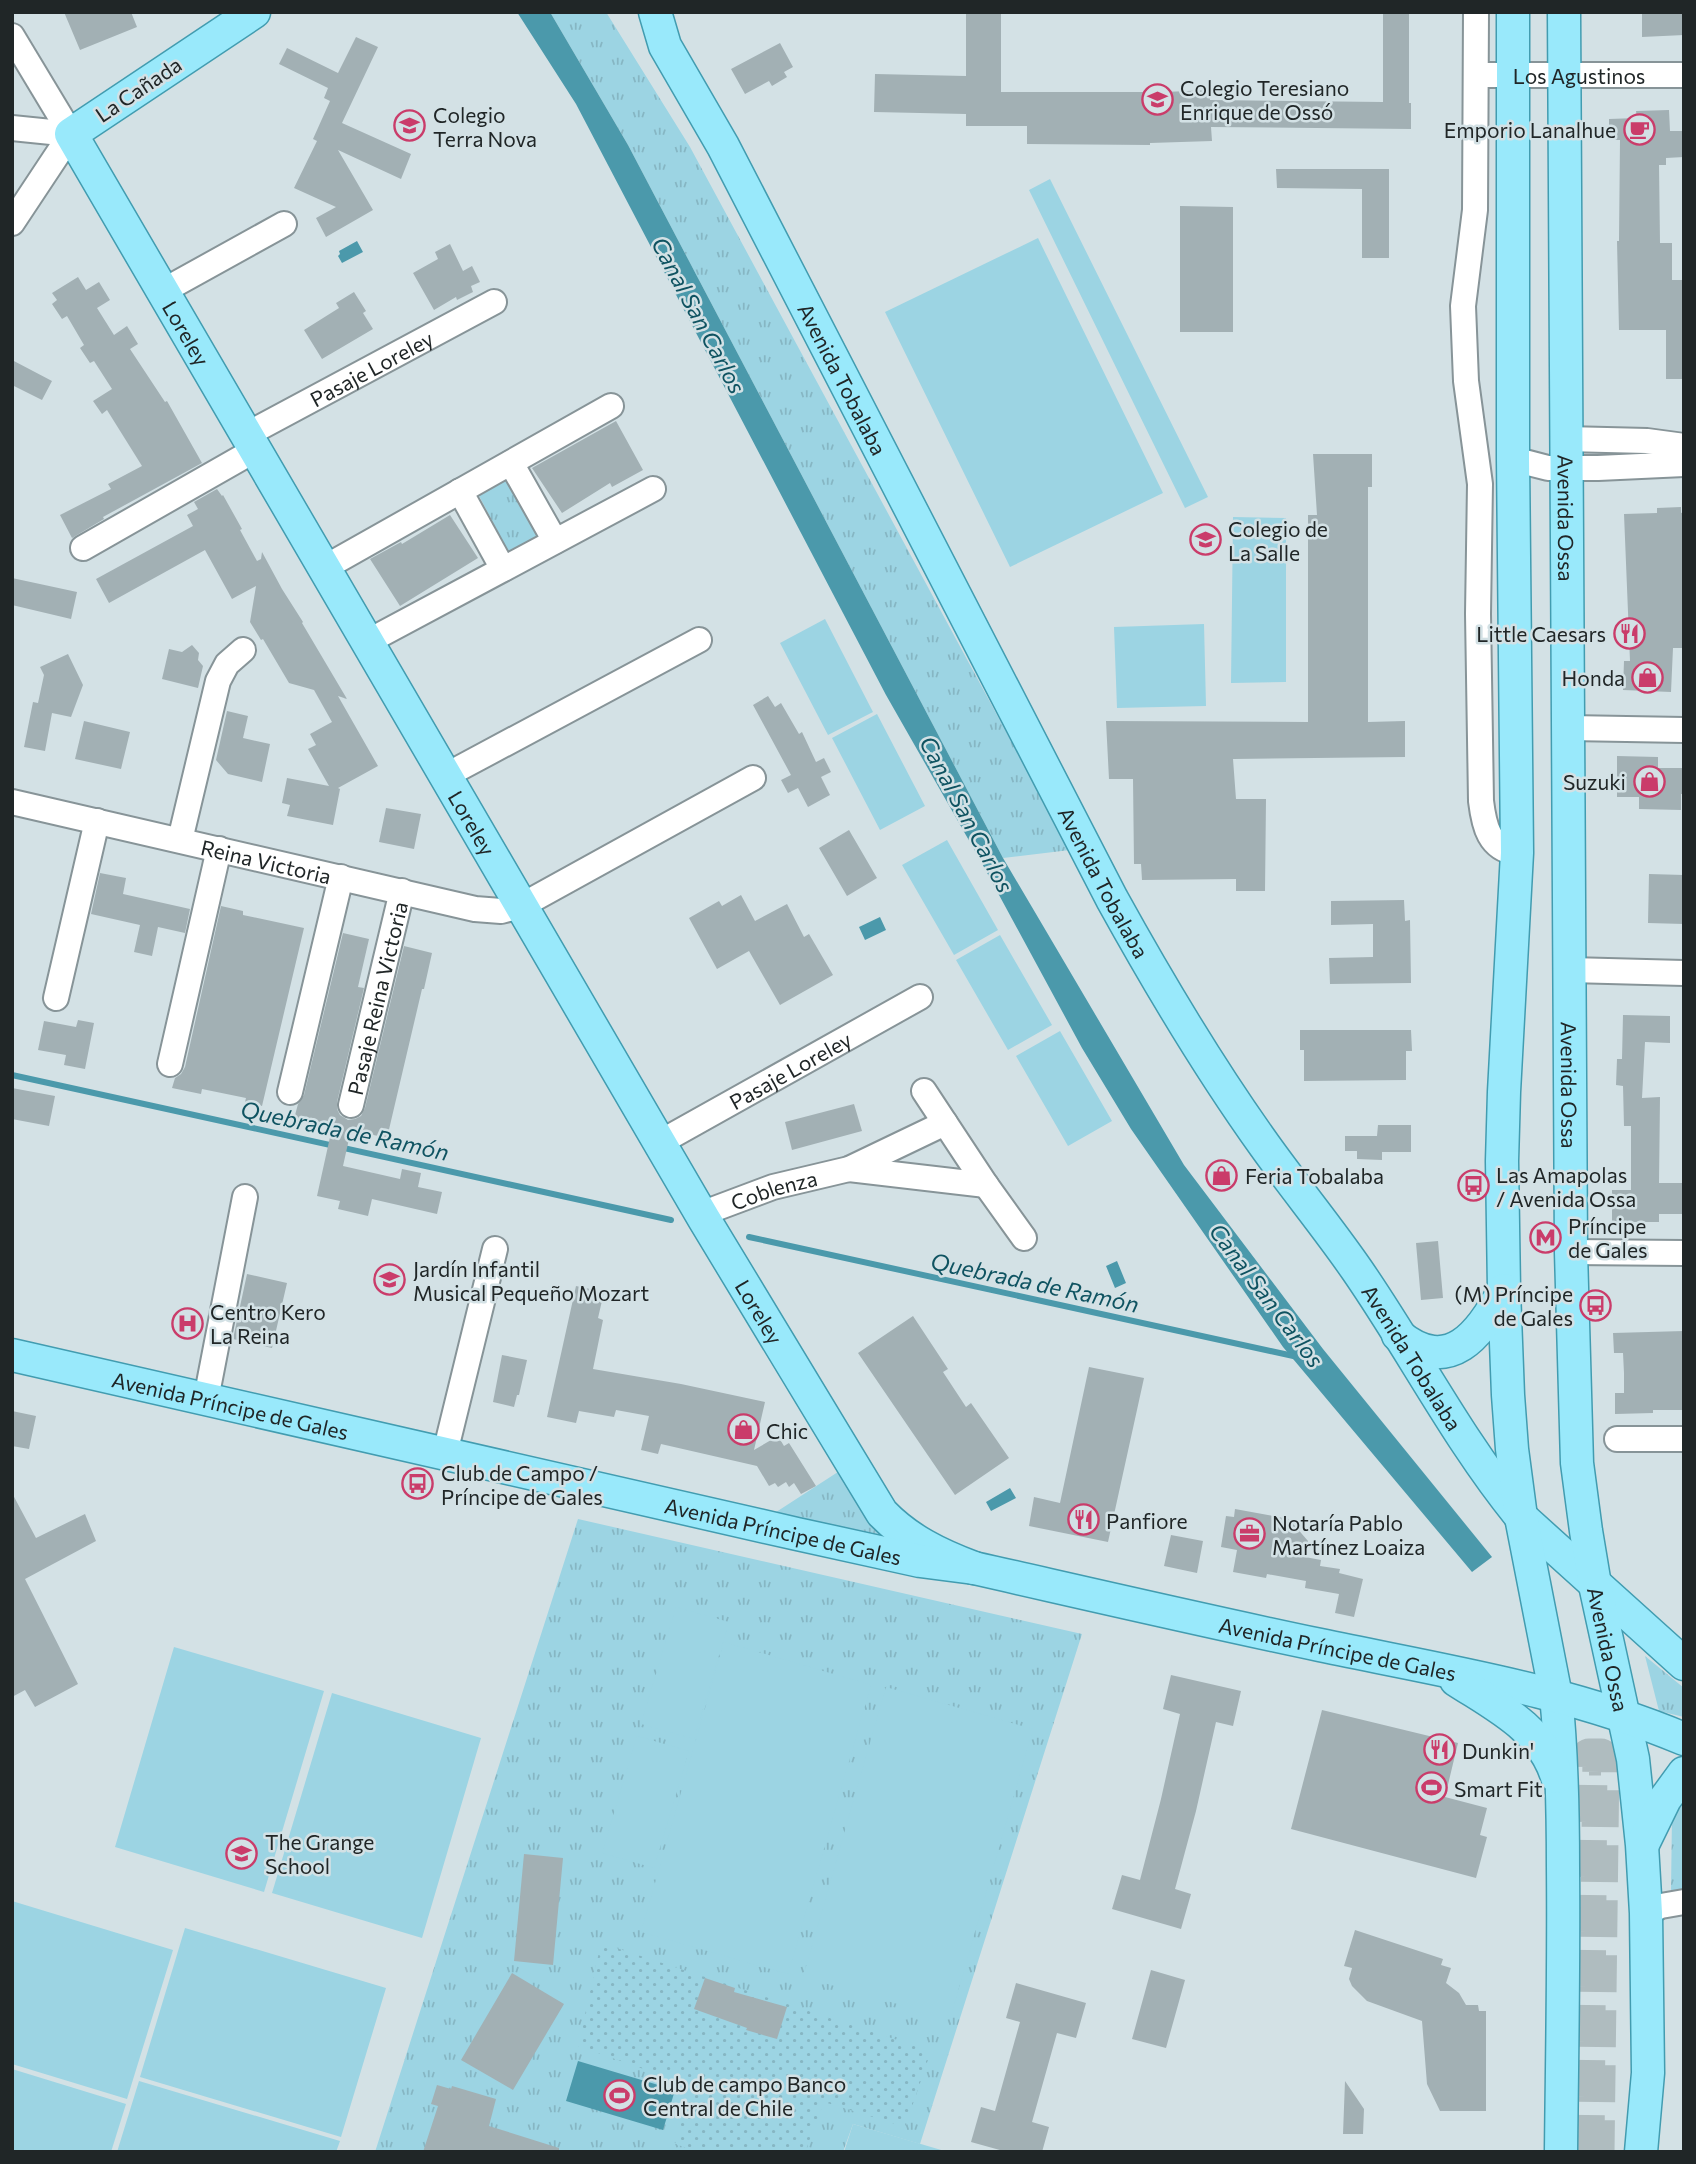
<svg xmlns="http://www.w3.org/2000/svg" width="1696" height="2164" viewBox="0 0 1696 2164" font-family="Commissioner,sans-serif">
<defs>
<pattern id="grass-tufts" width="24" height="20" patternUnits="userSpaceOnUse" patternTransform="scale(1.75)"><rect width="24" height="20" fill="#9cd4e3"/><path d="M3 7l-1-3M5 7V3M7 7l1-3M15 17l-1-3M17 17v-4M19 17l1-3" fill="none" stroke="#86b6c3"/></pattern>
<pattern id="garden-dots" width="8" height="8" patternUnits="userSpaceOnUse" patternTransform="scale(1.75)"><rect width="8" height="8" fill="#9cd4e3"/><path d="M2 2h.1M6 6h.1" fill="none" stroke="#86b6c3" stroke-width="1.8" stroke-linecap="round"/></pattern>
</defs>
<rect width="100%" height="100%" fill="#d3e1e5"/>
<path fill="url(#grass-tufts)" d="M550,12H606L690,147L1070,850L1003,858L628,145Z
M507,474L540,537L509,553L476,490Z
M841,1470L895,1543L770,1516Z
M578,1519L1082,1634L920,2144L853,2124L843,2152H375Z
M1645,1656L1684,1688V1717L1659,1711Z
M1684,1784V1896L1673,1893L1671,1890L1672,1815Z"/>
<path fill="url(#garden-dots)" d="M601,1943L931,2051L905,2127L824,2102L805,2152H699L675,2144L692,2086L578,2046Z"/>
<path fill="#9cd4e3" d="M1050,179L1208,497L1185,508L1029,190Z
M1038,238L1163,493L1010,567L885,312Z
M1233,517L1286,518V682L1231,683Z
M825,619L873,712L828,735L780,643Z
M1204,624L1206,706L1117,708L1114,627Z
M877,714L925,806L880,830L832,738Z
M947,840L998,930L954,955L902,865Z
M1000,935L1052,1025L1008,1050L956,960Z
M1060,1031L1112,1121L1068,1146L1016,1056Z
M676,1607L729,1622L694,1739L641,1724Z
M724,1642L871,1685L788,1974L641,1932Z
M174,1647L324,1691L264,1892L115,1847Z
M886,1687L1033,1729L950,2019L803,1977Z
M332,1693L481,1738L422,1938L272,1893Z
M637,1736L689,1751L654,1868L602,1853Z
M12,1901L173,1950L127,2099L12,2064Z
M185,1928L386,1988L341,2137L140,2077Z
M12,2069L126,2104L111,2152H12Z
M139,2081L340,2141L336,2152H117Z
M853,2124L948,2152H844Z"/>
<path fill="#4b99ab" d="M517,12H550L628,145L1003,858L1184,1165L1323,1349L1492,1557L1472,1572L1283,1347L1131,1129L1082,1048L979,858L886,695L576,104Z
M357,241L363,252L342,263L338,256L340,254L339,251Z
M880,917L886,930L865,940L859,927Z
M1117,1261L1126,1283L1115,1288L1106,1266Z
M1010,1488L1016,1498L991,1511L986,1502Z
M578,2061L675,2090L663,2130L566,2101Z"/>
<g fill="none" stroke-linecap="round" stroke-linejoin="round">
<path stroke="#4b99ab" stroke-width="6" d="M12,1075L671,1220
M749,1237L1298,1357"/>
</g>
<path fill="#a2b0b4" d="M64,12H131L137,27L80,50Z
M966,12H1001V92H1165L1210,90V100L1383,102V12H1409V103H1411V129L1211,127L1212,141L1150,143V145L1027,144V126H966V114L874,112L875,74L966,76Z
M1642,12H1684V35L1642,37Z
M356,37L378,47L342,123L411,154L401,179L338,150L373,210L326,237L316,218L336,207L294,188L317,141L313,139L330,101L324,98L328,88L279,64L287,48L338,73Z
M780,43L793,67L784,72L787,77L772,86L769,81L745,94L731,69Z
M1669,110L1670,131H1684V157L1666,158V165H1659L1660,243H1672V280H1684V379H1666V330H1619L1617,241H1619L1620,140H1609V119L1637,118L1636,111Z
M1276,169H1389V258H1362V189L1277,188Z
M1180,206L1233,207V332H1180Z
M450,244L463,271L472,266L480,282L471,286L473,292L457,300L456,297L434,310L413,273L438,259L435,252Z
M78,277L86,290L99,282L110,300L97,308L114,335L127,326L138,344L130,349L165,402L167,401L202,463L103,517L104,519L72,538L60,515L111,489L108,484L142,466L107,410L102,414L93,401L112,389L94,361L90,363L80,348L84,345L67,316L62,319L52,304L57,300L52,293Z
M354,292L366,311L363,313L373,329L322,359L304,330L339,308L336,303Z
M12,360L52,381L42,400L12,385Z
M616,421L643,470L612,487L610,483L562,513L532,468Z
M1313,454H1372V487H1368V722L1405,721V757L1233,759L1236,799H1266L1265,891H1236V879L1142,880L1141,864H1134L1133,779H1109L1106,721L1308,722V515H1317Z
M217,489L222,496L223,495L242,529L240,530L257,561L261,559L262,552L282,589L303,622L302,623L347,699L338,696L378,766L338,788L340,789L333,825L287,816L290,805L282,803L287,778L329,786L308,749L316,745L310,734L332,722L314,690L289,683L263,639L261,640L250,622L256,586L232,599L205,550L109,603L96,579L193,526L187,515L198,509L194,502Z
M1681,507V513L1684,512V648H1673L1671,692L1623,690L1624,661H1630L1624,514L1657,513V508Z
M450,515L478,558L400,606L370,559L401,542L402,544Z
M12,578L77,592L71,619L12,605Z
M192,645L199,653L198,660L203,666L198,688L162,679L169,649L182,652Z
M68,654L83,685L71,717L52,713L45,751L24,747L33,702L38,703L44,675L40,667Z
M768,696L775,707L781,703L799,734L802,732L816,762L824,758L831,772L821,777L830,795L808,807L798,788L788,793L781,780L791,775L753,705Z
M227,711L248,716L243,738L270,744L262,782L228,774L216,760Z
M84,721L130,732L121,769L75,759Z
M1617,756L1658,757V768H1684V794H1681V810L1639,809V797H1617Z
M386,808L421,814L414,849L379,842Z
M849,830L877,878L847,896L819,848Z
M100,873L126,878L123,894L190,909L185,933L158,927L152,956L134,952L140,925L91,914Z
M1649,874L1684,875V924L1648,923Z
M741,895L755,921L787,904L804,937L809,934L833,975L780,1005L749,951L717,969L689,918L719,901L722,906Z
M1404,900L1405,921L1410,920L1411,983L1330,984L1329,958L1373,957V924L1331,925V901Z
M221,906L243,911V915L304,928L262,1106L245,1102L246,1098L202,1089L201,1094L172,1088L175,1078L181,1074L185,1067Z
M343,933L369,939L358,987L364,988L337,1102V1109L340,1115L348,1120L355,1119L361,1116L365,1108L404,946L432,953L424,989H422L387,1138L351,1130L343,1166L400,1179L402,1169L421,1173L418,1187L442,1192L437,1214L372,1199L368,1216L338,1209L340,1201L317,1196L332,1128L294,1119L298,1104L304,1095Z
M1623,1015L1670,1016V1043L1645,1042L1642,1098L1660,1097L1659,1183H1684V1214H1659V1222H1612V1190H1631V1126H1624L1623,1086L1616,1085L1617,1059H1622Z
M78,1020L94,1023L85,1069L64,1065L66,1055L38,1050L44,1021L76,1027Z
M1300,1030H1411L1412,1051H1406V1080L1304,1081V1050H1300Z
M12,1088L55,1096L49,1126L12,1119Z
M854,1104L862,1131L792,1150L785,1122Z
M1378,1125H1411V1152H1382V1160L1357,1159V1151H1345V1136H1377Z
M1438,1241L1443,1298L1421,1300L1416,1243Z
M247,1274L287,1283L272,1348L233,1339Z
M576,1286L604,1292L598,1318L603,1320L593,1369L681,1384L765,1402L754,1450L778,1436L784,1446L789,1443L816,1486L801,1494L794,1483L789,1487L786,1482L778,1487L775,1483L769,1486L757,1466L661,1444L658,1454L641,1450L649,1416L616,1410L614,1417L579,1411L576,1423L547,1417Z
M913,1316L948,1369L943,1372L966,1407L971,1403L1009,1458L955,1495L858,1353Z
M1684,1331V1410H1653V1413L1615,1414V1393H1624V1373L1623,1353H1614L1613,1333Z
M502,1355L527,1360L519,1395H517L514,1407L493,1402Z
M1089,1367L1144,1378L1108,1542L1029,1526L1034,1497L1060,1503Z
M12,1411L36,1416L29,1449L12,1446Z
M12,1493L36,1538L85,1514L96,1541L25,1579L78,1684L35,1707L25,1690L12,1697Z
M1235,1509L1289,1519L1308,1541L1305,1557L1321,1560L1320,1566L1340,1569L1339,1573L1363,1579L1354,1617L1335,1613L1339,1594L1305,1588L1306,1581L1267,1574L1266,1578L1233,1572L1237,1550L1221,1547L1226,1516L1234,1517Z
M1171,1535L1203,1541L1197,1573L1164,1566Z
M1171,1675L1241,1691L1233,1726L1216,1722L1196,1811L1175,1889L1191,1894L1181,1929L1112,1909L1122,1875L1140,1880L1161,1799L1180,1714L1163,1709Z
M1322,1710L1458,1743L1445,1797L1487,1808L1480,1835L1487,1837L1476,1878L1291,1829Z
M524,1854L563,1858L553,1965L514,1961Z
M1355,1930L1443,1959L1441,1965L1451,1968L1446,1983L1459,1993L1466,2005H1478L1479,2011H1486V2111H1440L1427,2084L1422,2021L1367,2001L1352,1986L1349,1979L1352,1968L1344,1966Z
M1151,1970L1185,1980L1166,2048L1132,2039Z
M512,1973L564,2004L513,2090L461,2060Z
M705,1978L735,1988L734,1992L787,2007L777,2039L746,2030L747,2028L694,2009Z
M1016,1983L1086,2003L1076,2038L1057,2033L1032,2122L1049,2127L1042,2152H1007L971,2142L981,2107L995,2111L1020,2022L1006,2018Z
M1345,2081L1364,2109L1363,2134H1343Z
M437,2085L451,2089L452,2086L496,2099L489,2126L559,2148V2152H423L438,2106L431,2104Z"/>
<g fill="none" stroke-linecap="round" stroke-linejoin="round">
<path stroke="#afbcbf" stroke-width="37" stroke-dasharray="37 18" stroke-linecap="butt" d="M1586,2152L1589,1757H1601L1596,2152"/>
<defs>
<g id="minor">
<path d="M1476,12L1475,210L1463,306L1466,381L1480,484L1478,614L1481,801C1484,826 1489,849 1517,853"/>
<path d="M12,36L71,134"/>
<path id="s1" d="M1476,75H1684"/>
<path d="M12,128L71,134"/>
<path d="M12,223L71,134"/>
<path d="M163,291L284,224"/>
<path id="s2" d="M246,435L494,302"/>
<path d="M1566,439L1647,441L1684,446"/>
<path d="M1513,459L1548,468H1598L1684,464"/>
<path d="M511,463L555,541"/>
<path d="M460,491L503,569"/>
<path d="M83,548L255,450"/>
<path d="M324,568L611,406"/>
<path d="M367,642L653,489"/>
<path d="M1569,728L1684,730"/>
<path d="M445,776L699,640"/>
<path id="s3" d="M12,802L475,909L501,911L521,906L753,778"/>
<path d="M180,840L218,681L227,664L243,650"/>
<path d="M1570,970L1684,973"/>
<path d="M56,998L97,821"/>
<path d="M170,1064L219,849"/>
<path d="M924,1091L986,1185L1024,1238"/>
<path d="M290,1092L341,877"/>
<path id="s4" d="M351,1105L402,891"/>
<path id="s5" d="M659,1143L920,997"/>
<path d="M849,1169L986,1185"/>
<path id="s6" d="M701,1214L773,1187L849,1169L945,1123"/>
<path d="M1571,1252L1684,1253"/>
<path d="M206,1399L245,1197"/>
<path d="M1617,1439H1684"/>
<path d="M445,1453L495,1249"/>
<path d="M1646,1913L1661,1906L1684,1902"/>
</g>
<g id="major">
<path id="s7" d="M254,12L71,134L704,1219L882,1513C908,1540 939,1555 974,1568"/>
<path id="s8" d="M655,12L665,46L723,146L1112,899C1159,984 1209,1068 1265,1146C1295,1188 1328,1228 1357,1270C1413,1351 1458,1440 1521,1517L1684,1664"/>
<path d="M1513,12V459L1517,853L1504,1092L1502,1161L1504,1290L1508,1395L1512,1449L1521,1517L1556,1696C1562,1753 1563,1810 1563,1867C1564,1962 1562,2057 1561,2152"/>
<path id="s9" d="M1564,12L1571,1252L1577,1463L1586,1531L1595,1585L1633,1759L1642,1845L1646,1913L1648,2073L1641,2152"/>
<path d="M1398,1335C1449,1377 1481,1334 1504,1290"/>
<path id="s10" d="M12,1355L797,1534L920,1561L974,1568C1089,1594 1205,1621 1320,1645C1443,1671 1568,1690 1684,1739"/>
<path d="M1456,1680C1496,1706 1542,1728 1557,1777"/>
<path d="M1643,1844L1665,1799L1684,1773"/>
</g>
</defs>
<use href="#minor" stroke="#879498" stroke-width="28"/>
<use href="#major" stroke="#429cb0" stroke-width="35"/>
<use href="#minor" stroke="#fff" stroke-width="24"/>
<use href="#major" stroke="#99e9fb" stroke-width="32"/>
</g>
<defs>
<symbol id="school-ring" viewBox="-11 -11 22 22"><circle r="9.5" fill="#d3e1e5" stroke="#ca3c6a" stroke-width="1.5"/><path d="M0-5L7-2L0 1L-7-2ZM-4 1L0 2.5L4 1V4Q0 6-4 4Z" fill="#ca3c6a"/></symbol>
<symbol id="cafe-ring" viewBox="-11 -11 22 22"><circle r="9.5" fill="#d3e1e5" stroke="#ca3c6a" stroke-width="1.5"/><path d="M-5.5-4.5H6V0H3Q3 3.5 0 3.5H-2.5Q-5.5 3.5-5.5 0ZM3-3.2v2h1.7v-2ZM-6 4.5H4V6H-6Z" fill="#ca3c6a"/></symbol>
<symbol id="restaurant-ring" viewBox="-11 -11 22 22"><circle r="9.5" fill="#d3e1e5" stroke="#ca3c6a" stroke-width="1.5"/><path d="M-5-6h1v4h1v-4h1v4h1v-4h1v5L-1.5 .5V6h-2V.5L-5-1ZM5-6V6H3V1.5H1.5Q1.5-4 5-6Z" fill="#ca3c6a"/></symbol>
<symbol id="shop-ring" viewBox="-11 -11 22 22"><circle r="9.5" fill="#d3e1e5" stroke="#ca3c6a" stroke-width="1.5"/><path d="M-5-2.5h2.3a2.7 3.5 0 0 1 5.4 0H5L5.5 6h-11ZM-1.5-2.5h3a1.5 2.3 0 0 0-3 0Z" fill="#ca3c6a"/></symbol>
<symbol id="bus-ring" viewBox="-11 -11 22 22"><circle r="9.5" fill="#d3e1e5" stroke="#ca3c6a" stroke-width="1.5"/><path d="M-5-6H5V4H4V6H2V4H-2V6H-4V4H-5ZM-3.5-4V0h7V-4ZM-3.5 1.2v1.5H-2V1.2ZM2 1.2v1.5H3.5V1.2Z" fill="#ca3c6a"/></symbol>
<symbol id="metro-ring" viewBox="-11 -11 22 22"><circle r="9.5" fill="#d3e1e5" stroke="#ca3c6a" stroke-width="1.5"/><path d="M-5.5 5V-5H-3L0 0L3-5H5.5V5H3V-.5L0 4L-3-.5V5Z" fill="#ca3c6a"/></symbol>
<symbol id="hospital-ring" viewBox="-11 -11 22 22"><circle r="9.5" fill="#d3e1e5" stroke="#ca3c6a" stroke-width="1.5"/><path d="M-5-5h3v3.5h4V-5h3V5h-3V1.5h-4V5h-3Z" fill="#ca3c6a"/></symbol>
<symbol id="office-ring" viewBox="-11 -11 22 22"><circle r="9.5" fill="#d3e1e5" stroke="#ca3c6a" stroke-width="1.5"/><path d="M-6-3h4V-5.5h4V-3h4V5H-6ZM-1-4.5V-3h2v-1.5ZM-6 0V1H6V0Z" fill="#ca3c6a"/></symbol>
<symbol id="stadium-ring" viewBox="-11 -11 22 22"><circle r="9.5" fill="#d3e1e5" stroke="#ca3c6a" stroke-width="1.5"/><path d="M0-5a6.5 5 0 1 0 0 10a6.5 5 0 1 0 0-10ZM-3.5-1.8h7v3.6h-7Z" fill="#ca3c6a"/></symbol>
</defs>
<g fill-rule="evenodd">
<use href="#school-ring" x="1140" y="82" width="35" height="35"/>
<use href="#school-ring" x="392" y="108" width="35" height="35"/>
<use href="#cafe-ring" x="1622" y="112" width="35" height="35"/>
<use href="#school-ring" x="1188" y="522" width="35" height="35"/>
<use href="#restaurant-ring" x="1612" y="616" width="35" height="35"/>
<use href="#shop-ring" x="1630" y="660" width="35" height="35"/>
<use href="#shop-ring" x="1632" y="764" width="35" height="35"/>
<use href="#shop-ring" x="1204" y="1158" width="35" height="35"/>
<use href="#bus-ring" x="1456" y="1168" width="35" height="35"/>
<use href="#metro-ring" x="1528" y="1220" width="35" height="35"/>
<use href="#school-ring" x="372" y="1262" width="35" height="35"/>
<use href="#bus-ring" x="1578" y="1288" width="35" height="35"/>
<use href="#hospital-ring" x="170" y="1306" width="35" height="35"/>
<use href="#shop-ring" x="726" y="1412" width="35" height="35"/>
<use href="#bus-ring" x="400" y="1466" width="35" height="35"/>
<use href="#restaurant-ring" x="1066" y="1502" width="35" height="35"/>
<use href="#office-ring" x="1232" y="1516" width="35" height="35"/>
<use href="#restaurant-ring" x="1422" y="1732" width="35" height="35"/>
<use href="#stadium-ring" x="1414" y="1770" width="35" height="35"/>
<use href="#school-ring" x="224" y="1836" width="35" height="35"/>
<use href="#stadium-ring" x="602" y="2078" width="35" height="35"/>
</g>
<g text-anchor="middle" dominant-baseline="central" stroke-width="5" stroke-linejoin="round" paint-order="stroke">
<g font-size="21" fill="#202627" stroke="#d3e1e5">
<text stroke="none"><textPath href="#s1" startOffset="103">Los Agustinos</textPath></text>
<text transform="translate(138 89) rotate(-34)">La Cañada</text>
<text stroke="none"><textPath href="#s7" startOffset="450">Loreley</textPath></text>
<text stroke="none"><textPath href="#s2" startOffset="142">Pasaje Loreley</textPath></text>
<text stroke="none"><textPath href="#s8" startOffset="413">Avenida Tobalaba</textPath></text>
<text stroke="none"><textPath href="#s9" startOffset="506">Avenida Ossa</textPath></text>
<text stroke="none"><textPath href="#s7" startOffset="1017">Loreley</textPath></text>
<text stroke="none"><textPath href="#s3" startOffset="261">Reina Victoria</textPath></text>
<text stroke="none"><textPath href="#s8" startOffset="980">Avenida Tobalaba</textPath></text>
<text stroke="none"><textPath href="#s4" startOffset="110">Pasaje Reina Victoria</textPath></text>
<text stroke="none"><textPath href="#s5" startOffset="150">Pasaje Loreley</textPath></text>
<text stroke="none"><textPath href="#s9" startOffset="1073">Avenida Ossa</textPath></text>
<text stroke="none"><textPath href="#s6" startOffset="77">Coblenza</textPath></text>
<text stroke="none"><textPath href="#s7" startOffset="1584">Loreley</textPath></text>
<text stroke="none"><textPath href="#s8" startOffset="1547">Avenida Tobalaba</textPath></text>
<text stroke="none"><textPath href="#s10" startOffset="224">Avenida Príncipe de Gales</textPath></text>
<text stroke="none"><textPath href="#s10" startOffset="791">Avenida Príncipe de Gales</textPath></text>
<text stroke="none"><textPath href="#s10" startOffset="1358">Avenida Príncipe de Gales</textPath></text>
<text stroke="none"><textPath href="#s9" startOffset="1640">Avenida Ossa</textPath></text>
</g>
<g font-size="21" fill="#202627" stroke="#d3e1e5" text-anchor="start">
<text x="1180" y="87">Colegio Teresiano<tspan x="1180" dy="24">Enrique de Ossó</tspan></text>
<text x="433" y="114">Colegio<tspan x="433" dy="24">Terra Nova</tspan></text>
<text x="1616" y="129" text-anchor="end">Emporio Lanalhue</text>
<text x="1228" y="528">Colegio de<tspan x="1228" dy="24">La Salle</tspan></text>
<text x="1606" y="633" text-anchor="end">Little Caesars</text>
<text x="1625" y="677" text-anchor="end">Honda</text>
<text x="1626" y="781" text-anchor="end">Suzuki</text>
<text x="1496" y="1174">Las Amapolas<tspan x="1496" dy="24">/ Avenida Ossa</tspan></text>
<text x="1245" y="1175">Feria Tobalaba</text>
<text x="1568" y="1225">Príncipe<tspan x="1568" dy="24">de Gales</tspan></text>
<text x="413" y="1268">Jardín Infantil<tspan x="413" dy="24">Musical Pequeño Mozart</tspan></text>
<text x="1573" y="1293" text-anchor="end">(M) Príncipe<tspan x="1573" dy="24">de Gales</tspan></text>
<text x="210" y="1311">Centro Kero<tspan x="210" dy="24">La Reina</tspan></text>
<text x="766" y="1430">Chic</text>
<text x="441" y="1472">Club de Campo /<tspan x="441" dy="24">Príncipe de Gales</tspan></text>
<text x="1106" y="1520">Panfiore</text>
<text x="1272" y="1522">Notaría Pablo<tspan x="1272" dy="24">Martínez Loaiza</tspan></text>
<text x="1462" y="1750">Dunkin'</text>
<text x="1454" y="1788">Smart Fit</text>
<text x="265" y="1841">The Grange<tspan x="265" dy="24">School</tspan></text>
<text x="643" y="2083">Club de campo Banco<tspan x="643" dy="24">Central de Chile</tspan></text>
</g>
<g font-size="23" font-style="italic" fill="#0f5361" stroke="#d3e1e5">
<text transform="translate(699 315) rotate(62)">Canal San Carlos</text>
<text transform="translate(967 814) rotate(62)">Canal San Carlos</text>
<text transform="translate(345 1130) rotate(12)">Quebrada de Ramón</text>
<text transform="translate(1035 1282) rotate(12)">Quebrada de Ramón</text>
<text transform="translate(1267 1295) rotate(53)">Canal San Carlos</text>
</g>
</g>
<rect width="1696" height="2164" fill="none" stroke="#202627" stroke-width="28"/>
</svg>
